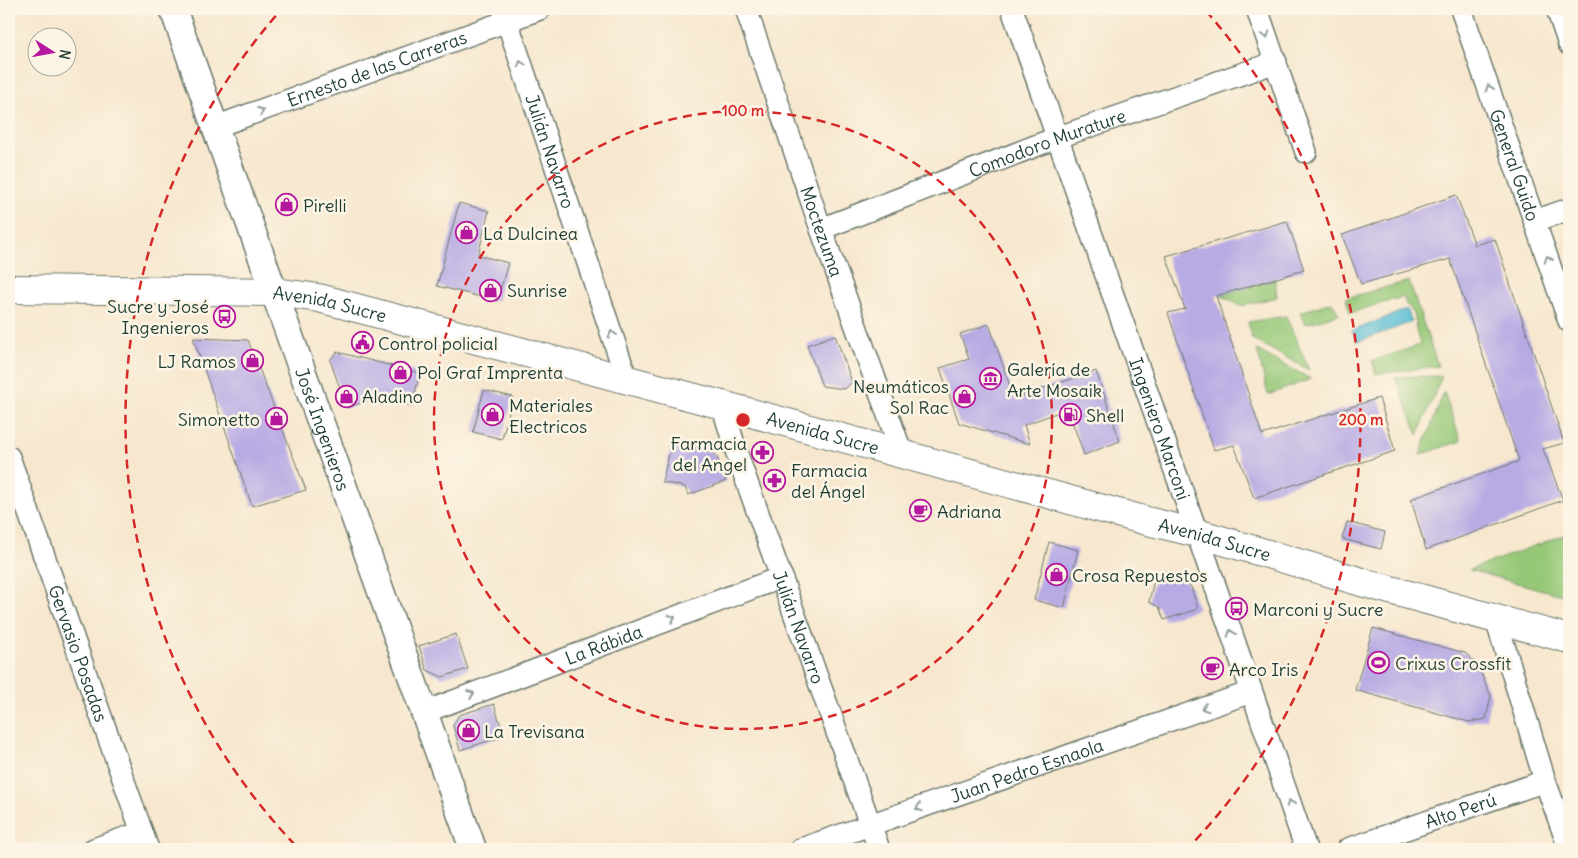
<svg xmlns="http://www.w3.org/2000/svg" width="1578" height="858" viewBox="0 0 1578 858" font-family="Delius,sans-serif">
<rect width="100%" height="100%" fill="#fcf5e5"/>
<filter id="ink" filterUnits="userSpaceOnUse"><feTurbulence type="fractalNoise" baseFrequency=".02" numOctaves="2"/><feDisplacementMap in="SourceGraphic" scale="10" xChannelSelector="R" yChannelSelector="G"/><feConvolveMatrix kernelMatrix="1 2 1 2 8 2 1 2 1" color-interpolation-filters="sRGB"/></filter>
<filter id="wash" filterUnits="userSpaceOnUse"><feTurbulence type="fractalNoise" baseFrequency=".0096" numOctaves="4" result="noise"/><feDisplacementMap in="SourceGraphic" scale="20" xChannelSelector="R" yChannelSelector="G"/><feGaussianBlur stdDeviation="1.12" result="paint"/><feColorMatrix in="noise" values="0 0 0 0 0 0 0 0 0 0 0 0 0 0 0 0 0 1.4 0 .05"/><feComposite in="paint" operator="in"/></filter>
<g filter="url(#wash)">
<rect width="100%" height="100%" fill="#f7e7ce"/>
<path fill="#97c878" stroke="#5b8256" d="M1275,279L1277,297L1241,306L1220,295Z
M1409,281L1438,366L1376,374L1372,361L1420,345L1415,325H1417L1410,307L1407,306L1403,297L1350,313L1346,298Z
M1332,302L1339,314L1306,324L1300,312Z
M1286,316L1309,370L1252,339L1248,322Z
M1257,350L1311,379L1268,395Z
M1442,376L1418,435L1395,377Z
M1444,392L1461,441L1420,455Z
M1569,533V597L1469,570Z"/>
<path fill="#57bcd5" stroke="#3b7c84" d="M1407,309L1412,322L1357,342L1352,331Z"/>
<g id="blocks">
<path fill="#b8abe4" d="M1456,195L1475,245L1495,239L1564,443L1543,449L1563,500L1426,550L1411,499L1519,461L1450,259L1361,284L1342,235Z
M459,203L489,211L478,255L508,263L497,301L437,286Z
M1287,221L1304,270L1216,296L1262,435L1379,398L1395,451L1254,498L1234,445L1214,450L1168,313L1185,309L1166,256Z
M989,324L1014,398L1096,371L1120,441L1084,455L1070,415L1056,413L1024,425L1030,444L959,423L940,368L969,359L960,334Z
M835,335L852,382L845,389L822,386L807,345Z
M193,338L248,340L306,490L252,506Z
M337,352L420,373L412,406L378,397L347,408L330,360Z
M484,390L513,397L502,439L473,432Z
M672,443L710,451L717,457L726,481L688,495L685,487L662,482Z
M1347,522L1385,532L1381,549L1342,539Z
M1049,542L1078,550L1064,608L1034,600Z
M1156,571L1180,576L1191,587L1198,609L1164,620L1159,607L1149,602Z
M1373,628L1465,653L1477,664L1491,696L1486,719L1469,722L1355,690Z
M456,634L468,669L442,677L427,670L419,646Z
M494,704L504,736L460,750L453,725L459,715Z"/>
</g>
</g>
<g filter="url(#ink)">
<use href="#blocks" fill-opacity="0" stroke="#6b786a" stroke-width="1"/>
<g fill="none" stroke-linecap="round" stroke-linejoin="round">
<defs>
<g id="minor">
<path id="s1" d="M503,9L627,380"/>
<path id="s2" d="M746,9L821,229L902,454"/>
<path id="s3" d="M1012,9L1197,533L1306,849"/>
<path d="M1257,9L1306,152"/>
<path id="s4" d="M1461,9L1569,321"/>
<path d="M1557,9L1569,44"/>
<path id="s5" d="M215,127L540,9"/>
<path d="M1535,221L1569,209"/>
<path id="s6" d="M821,229L1056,138L1276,62"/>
<path id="s7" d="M722,405L740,463L879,849"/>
<path id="s8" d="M9,457L148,849"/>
<path d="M1496,619L1545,781L1569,848"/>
<path id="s9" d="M425,712L782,577"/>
<path d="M94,849L142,832"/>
<path id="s10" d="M801,849L1251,692"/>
<path id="s11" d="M1348,849L1545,781"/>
</g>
<g id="tertiary">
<path id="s12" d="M173,9L473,849"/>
</g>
<g id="secondary">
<path id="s13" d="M9,289L275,292L319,298L722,405L1147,521L1197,533L1365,583L1569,639"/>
</g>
</defs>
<use href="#minor" stroke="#6b786a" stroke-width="24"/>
<use href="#tertiary" stroke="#6b786a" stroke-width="29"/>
<use href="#secondary" stroke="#6b786a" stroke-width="30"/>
<use href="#minor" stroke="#fff" stroke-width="21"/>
<use href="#tertiary" stroke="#fff" stroke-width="26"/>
<use href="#secondary" stroke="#fff" stroke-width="28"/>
</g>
<defs><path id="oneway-chevron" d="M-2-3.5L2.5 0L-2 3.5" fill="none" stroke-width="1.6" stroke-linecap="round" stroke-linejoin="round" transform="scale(1.25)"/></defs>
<g stroke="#8f9e9a">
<use href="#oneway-chevron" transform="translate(1266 35) rotate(71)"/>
<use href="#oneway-chevron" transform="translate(521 64) rotate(-108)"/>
<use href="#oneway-chevron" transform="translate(1489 88) rotate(-109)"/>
<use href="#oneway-chevron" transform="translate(261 111) rotate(-20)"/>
<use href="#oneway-chevron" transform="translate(1548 259) rotate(-109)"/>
<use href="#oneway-chevron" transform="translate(612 334) rotate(-108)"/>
<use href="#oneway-chevron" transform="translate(672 618) rotate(-21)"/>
<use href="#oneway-chevron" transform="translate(1231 633) rotate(-109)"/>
<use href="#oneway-chevron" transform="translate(471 694) rotate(-21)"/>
<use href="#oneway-chevron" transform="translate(1205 708) rotate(161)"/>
<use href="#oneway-chevron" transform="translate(1290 803) rotate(-109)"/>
<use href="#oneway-chevron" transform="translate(919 808) rotate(161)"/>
</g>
</g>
<g fill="none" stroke="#d62828" stroke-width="2.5" stroke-dasharray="9 6">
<circle cx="743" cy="420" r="309"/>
<path d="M295 845A618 618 0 0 1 280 11M1206 11A618 618 0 0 1 1191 845"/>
</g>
<defs>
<symbol id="shop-ring" viewBox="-11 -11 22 22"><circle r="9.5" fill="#fcf5e5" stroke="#b5179e" stroke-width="1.5"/><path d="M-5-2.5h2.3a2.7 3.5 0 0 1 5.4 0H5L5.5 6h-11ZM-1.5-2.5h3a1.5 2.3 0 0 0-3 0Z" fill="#b5179e"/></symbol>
<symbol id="bus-ring" viewBox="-11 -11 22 22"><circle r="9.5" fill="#fcf5e5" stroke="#b5179e" stroke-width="1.5"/><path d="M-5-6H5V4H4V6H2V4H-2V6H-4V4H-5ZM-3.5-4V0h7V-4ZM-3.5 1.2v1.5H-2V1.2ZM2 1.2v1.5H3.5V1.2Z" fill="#b5179e"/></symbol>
<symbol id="civic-ring" viewBox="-11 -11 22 22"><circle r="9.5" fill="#fcf5e5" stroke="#b5179e" stroke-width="1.5"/><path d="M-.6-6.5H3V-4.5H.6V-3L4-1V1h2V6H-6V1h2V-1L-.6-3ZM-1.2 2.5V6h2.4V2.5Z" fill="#b5179e"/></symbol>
<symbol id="museum-ring" viewBox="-11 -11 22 22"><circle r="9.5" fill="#fcf5e5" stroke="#b5179e" stroke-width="1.5"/><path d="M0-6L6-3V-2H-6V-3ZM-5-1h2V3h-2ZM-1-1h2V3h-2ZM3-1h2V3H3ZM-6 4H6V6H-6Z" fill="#b5179e"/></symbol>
<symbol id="fuel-ring" viewBox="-11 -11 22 22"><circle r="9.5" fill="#fcf5e5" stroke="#b5179e" stroke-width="1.5"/><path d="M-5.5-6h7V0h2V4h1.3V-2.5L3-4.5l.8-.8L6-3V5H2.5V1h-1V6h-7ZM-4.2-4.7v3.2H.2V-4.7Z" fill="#b5179e"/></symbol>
<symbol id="pharmacy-ring" viewBox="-11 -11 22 22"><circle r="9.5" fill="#fcf5e5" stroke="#b5179e" stroke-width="1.5"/><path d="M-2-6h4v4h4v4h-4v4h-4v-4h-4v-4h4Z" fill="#b5179e"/></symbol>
<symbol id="cafe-ring" viewBox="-11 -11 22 22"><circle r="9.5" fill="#fcf5e5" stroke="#b5179e" stroke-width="1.5"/><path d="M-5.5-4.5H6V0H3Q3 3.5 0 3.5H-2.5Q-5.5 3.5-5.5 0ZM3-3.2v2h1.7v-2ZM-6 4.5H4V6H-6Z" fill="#b5179e"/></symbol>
<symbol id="stadium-ring" viewBox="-11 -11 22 22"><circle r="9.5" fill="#fcf5e5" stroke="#b5179e" stroke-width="1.5"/><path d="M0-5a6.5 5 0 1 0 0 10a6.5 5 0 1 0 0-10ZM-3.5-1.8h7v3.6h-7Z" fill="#b5179e"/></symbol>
</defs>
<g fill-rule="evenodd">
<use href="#shop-ring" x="274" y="192" width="25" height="25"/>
<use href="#shop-ring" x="454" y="220" width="25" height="25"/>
<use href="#shop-ring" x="478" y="278" width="25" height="25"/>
<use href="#bus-ring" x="212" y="304" width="25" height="25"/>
<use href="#civic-ring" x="350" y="330" width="25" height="25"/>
<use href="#shop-ring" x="240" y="348" width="25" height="25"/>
<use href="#shop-ring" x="388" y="360" width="25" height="25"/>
<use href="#museum-ring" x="978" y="366" width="25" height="25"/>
<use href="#shop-ring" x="334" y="384" width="25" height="25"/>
<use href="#shop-ring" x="952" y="384" width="25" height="25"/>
<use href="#shop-ring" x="480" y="402" width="25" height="25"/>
<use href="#fuel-ring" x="1058" y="402" width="25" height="25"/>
<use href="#shop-ring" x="264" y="406" width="25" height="25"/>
<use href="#pharmacy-ring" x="750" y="440" width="25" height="25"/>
<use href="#pharmacy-ring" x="762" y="468" width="25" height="25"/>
<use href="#cafe-ring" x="908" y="498" width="25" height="25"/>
<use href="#shop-ring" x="1044" y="562" width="25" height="25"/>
<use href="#bus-ring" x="1224" y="596" width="25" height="25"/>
<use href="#stadium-ring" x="1366" y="650" width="25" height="25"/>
<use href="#cafe-ring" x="1200" y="656" width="25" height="25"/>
<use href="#shop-ring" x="456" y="718" width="25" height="25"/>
</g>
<g text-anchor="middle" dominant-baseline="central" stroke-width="5" stroke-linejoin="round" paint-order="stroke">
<g font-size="18" fill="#1f3d34" stroke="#fcf5e5">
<text stroke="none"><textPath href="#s5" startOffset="172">Ernesto de las Carreras</textPath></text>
<text stroke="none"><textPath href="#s6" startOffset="242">Comodoro Murature</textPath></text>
<text stroke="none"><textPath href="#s1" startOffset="150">Julián Navarro</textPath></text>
<text stroke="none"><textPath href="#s4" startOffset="165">General Guido</textPath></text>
<text stroke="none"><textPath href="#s2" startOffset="235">Moctezuma</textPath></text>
<text stroke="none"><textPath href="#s13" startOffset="322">Avenida Sucre</textPath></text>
<text stroke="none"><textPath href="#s12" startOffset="446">José Ingenieros</textPath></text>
<text stroke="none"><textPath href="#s3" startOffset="445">Ingeniero Marconi</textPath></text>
<text stroke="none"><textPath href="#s13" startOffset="832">Avenida Sucre</textPath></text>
<text stroke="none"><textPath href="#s13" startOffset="1238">Avenida Sucre</textPath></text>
<text stroke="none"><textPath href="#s7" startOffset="235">Julián Navarro</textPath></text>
<text stroke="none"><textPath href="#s9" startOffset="191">La Rábida</textPath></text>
<text stroke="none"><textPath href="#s8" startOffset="208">Gervasio Posadas</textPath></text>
<text stroke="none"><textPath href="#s10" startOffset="239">Juan Pedro Esnaola</textPath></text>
<text stroke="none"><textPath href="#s11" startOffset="119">Alto Perú</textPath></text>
</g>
<g font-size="18" fill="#1f3d34" stroke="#fcf5e5" text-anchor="start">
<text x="303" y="205">Pirelli</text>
<text x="483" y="233">La Dulcinea</text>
<text x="507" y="290">Sunrise</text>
<text x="209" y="306" text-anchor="end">Sucre y José<tspan x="209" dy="21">Ingenieros</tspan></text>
<text x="378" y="343">Control policial</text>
<text x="236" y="361" text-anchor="end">LJ Ramos</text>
<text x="1007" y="369">Galería de<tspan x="1007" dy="21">Arte Mosaik</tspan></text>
<text x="417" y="372">Pol Graf Imprenta</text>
<text x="949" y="386" text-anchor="end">Neumáticos<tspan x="949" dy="21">Sol Rac</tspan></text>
<text x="362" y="396">Aladino</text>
<text x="509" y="405">Materiales<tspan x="509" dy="21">Electricos</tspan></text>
<text x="1086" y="415">Shell</text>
<text x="260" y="419" text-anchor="end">Simonetto</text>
<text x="747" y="443" text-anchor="end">Farmacia<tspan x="747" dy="21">del Angel</tspan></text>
<text x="791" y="470">Farmacia<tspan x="791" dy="21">del Ángel</tspan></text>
<text x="937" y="511">Adriana</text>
<text x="1072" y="575">Crosa Repuestos</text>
<text x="1253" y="609">Marconi y Sucre</text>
<text x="1395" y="663">Crixus Crossfit</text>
<text x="1229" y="669">Arco Iris</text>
<text x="484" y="731">La Trevisana</text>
</g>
</g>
<circle cx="743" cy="420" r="8" fill="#d62828" stroke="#fcf5e5" stroke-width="2.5"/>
<g font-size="15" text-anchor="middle" font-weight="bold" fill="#d62828" stroke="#fcf5e5" stroke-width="5" stroke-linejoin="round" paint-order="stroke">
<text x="743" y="116">100 m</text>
<text x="1361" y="425">200 m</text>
</g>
<rect width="1578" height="858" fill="none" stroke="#fcf5e5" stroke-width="30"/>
<g transform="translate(52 52) rotate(101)"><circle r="24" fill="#fcf5e5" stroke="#a4ab9e"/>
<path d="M0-4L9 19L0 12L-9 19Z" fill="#b5179e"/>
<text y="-8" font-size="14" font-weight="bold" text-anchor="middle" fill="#1f3d34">N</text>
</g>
</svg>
